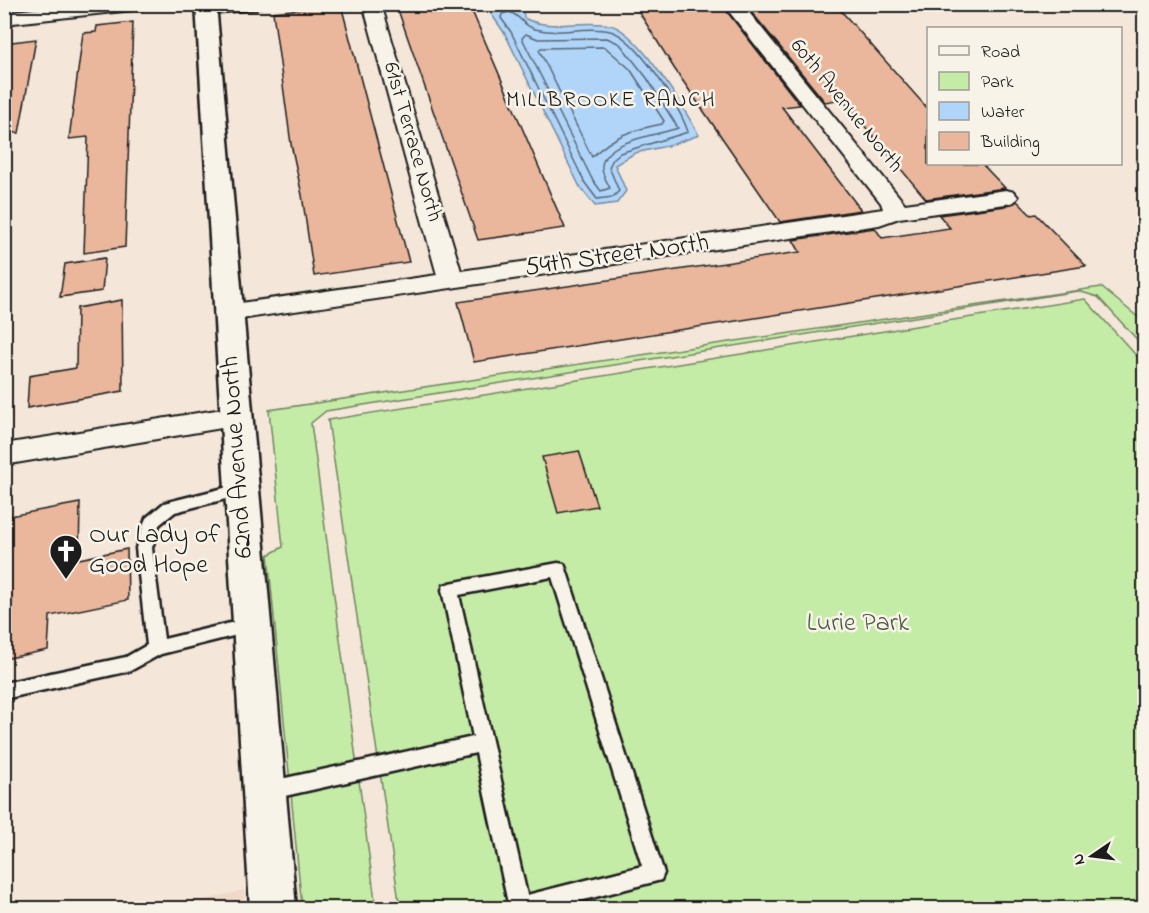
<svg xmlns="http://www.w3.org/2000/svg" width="1149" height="913" viewBox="0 0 1149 913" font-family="'Indie Flower',sans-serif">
<rect width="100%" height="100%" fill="#f4e7d9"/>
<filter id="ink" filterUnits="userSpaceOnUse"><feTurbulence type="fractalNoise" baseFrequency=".0167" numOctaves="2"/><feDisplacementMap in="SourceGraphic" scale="12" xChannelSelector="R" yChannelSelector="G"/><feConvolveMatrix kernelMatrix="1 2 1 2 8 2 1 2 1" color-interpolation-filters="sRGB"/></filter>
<g filter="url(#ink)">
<path fill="#f1d9c7" d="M244,890L245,908H170Z"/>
<path fill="#c5eca6" stroke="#708461" stroke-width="1.5" d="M1101,287L1144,322V347L1098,297L1078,291L326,411L311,423L376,908H302L268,555L283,547L269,410Z
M1085,299L1144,364V908H400L328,420Z"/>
<path fill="#b0d5f9" stroke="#758ba1" stroke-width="1.5" d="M505,6L523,9L524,18C551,32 581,19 610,25C639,31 684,109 699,135L671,145L635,153L615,165L626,191L617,203L595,206L580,187L505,34L490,12Z"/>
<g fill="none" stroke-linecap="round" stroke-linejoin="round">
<path stroke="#576674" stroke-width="1.5" d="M509,12C520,15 523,26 535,29C560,36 585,25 610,31C636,37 680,106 688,132L620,153L613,159L609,167L619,191L613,197L597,199L585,183L511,32L501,18L502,14Z
M526,34L538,39L607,38L620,44L647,78L678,128C659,135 604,140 602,166C601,173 607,182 610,188L601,191L592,179L522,38Z
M605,47L630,69L664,121L662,124C632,130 614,135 592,157L539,50L541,48Z"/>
</g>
<path fill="#eab79d" stroke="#1c1c1c" stroke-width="1.5" d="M396,4H469L565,228L478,240Z
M634,4H721L800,105L782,107L861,210L780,222L674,68Z
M745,4H835L928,109V164H982L1005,188L926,199L842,99L825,102Z
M341,5L409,262L314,276L302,195L291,144L273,12Z
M133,22L125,247L84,253L88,137L69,139L83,33L96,32L97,26Z
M36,39L19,133L4,132V43Z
M1017,201L1031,215L1036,214L1086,266L474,362L458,302L800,252L793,240L875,228L882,238L950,228L939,215L1006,206Z
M105,258L102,291L60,297L65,264Z
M122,300L123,391L27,408L29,376L76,368L77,308Z
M579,451L597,506L558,513L542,457Z
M80,503L79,559L127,549L128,600L50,616L48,650L4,659V517Z"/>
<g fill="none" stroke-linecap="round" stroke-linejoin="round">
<defs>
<path id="lane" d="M240,484L245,486L248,490L245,494L175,512L159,525L152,548L164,639L251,618L257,620L260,625L257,630L161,654L130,671L4,699V683L126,657L147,645L136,548L146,518L164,503Z
M558,563L564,564L566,569L664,873L661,880L553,908H509L476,753L267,800L260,797L257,791L260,785L267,782L473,737L442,590L444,585L450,583ZM552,577L642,866L527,895L459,595Z"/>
<path id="street" d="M83,4H151L142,9L4,24V12Z
M202,4H265L256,9L206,14L200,13L197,9Z
M363,4H381L461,271L883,209L881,203L723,4H742L905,204L1006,190L1014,192L1018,197L1014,202L1006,204L899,218L879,225L227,321L218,319L214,313L218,307L227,305L437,275Z
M235,407L245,410L249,417L245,424L4,465V444Z"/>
<path id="secondary" d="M196,4H216L296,908H250Z"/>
</defs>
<use href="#lane" stroke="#1c1c1c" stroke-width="5"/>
<use href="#street" stroke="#1c1c1c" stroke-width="4"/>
<use href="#secondary" stroke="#1c1c1c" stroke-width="5"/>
<use href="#lane" fill="#f7f3e8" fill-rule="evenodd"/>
<use href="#street" fill="#f7f3e8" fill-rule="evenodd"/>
<use href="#secondary" fill="#f7f3e8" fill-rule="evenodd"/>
</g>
</g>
<defs>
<symbol id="church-pin" viewBox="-11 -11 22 30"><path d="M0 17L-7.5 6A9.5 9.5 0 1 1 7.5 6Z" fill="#1c1c1c" stroke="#f7f3e8"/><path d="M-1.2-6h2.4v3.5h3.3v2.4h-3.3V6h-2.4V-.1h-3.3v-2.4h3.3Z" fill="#fff"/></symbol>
</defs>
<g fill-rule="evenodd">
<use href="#church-pin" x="47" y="532" width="38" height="52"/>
</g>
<g text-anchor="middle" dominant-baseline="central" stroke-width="5" stroke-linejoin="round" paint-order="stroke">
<g font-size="22" letter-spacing="1.5" fill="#1c1c1c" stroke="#f7f3e8">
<text x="611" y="101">MILLBROOKE RANCH</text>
</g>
<g font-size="22" fill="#1c1c1c" stroke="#f7f3e8">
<text transform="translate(846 106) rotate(51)">60th Avenue North</text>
<text transform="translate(412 142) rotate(74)">61st Terrace North</text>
</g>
<g font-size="26" fill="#1c1c1c" stroke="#f7f3e8">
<text transform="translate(617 256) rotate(-8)">54th Street North</text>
<text transform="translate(238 457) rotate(-94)">62nd Avenue North</text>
</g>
<g font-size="26" fill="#1c1c1c" stroke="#f7f3e8" text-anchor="start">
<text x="89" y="536">Our Lady of<tspan x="89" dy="30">Good Hope</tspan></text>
</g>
<g font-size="26" fill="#4f5a45" stroke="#f7f3e8">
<text x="858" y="624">Lurie Park</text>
</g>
</g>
<rect width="1149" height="913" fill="none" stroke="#f7f3e8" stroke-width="24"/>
<rect x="12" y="12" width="1125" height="889" fill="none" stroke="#1c1c1c" stroke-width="2" filter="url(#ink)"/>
<rect x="927" y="27" width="195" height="138" fill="#f7f3e8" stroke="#9f9d96" stroke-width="1.5"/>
<rect x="939" y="46" width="30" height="9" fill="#f7f3e8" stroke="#9f9d96" stroke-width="1.5"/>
<text x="981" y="57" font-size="18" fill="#1c1c1c">Road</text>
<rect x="939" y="72" width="30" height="18" fill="#c5eca6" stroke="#9f9d96" stroke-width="1.5"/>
<text x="981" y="87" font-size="18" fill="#1c1c1c">Park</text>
<rect x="939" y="102" width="30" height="18" fill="#b0d5f9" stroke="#9f9d96" stroke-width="1.5"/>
<text x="981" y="117" font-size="18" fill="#1c1c1c">Water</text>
<rect x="939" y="132" width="30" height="18" fill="#eab79d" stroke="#9f9d96" stroke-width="1.5"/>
<text x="981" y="147" font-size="18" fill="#1c1c1c">Building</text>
<g transform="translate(1092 856) rotate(256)" stroke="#f7f3e8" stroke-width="4.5" paint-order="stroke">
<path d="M0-4.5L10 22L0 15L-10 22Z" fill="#1c1c1c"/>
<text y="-9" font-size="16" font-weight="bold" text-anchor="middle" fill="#1c1c1c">N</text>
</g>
</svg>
